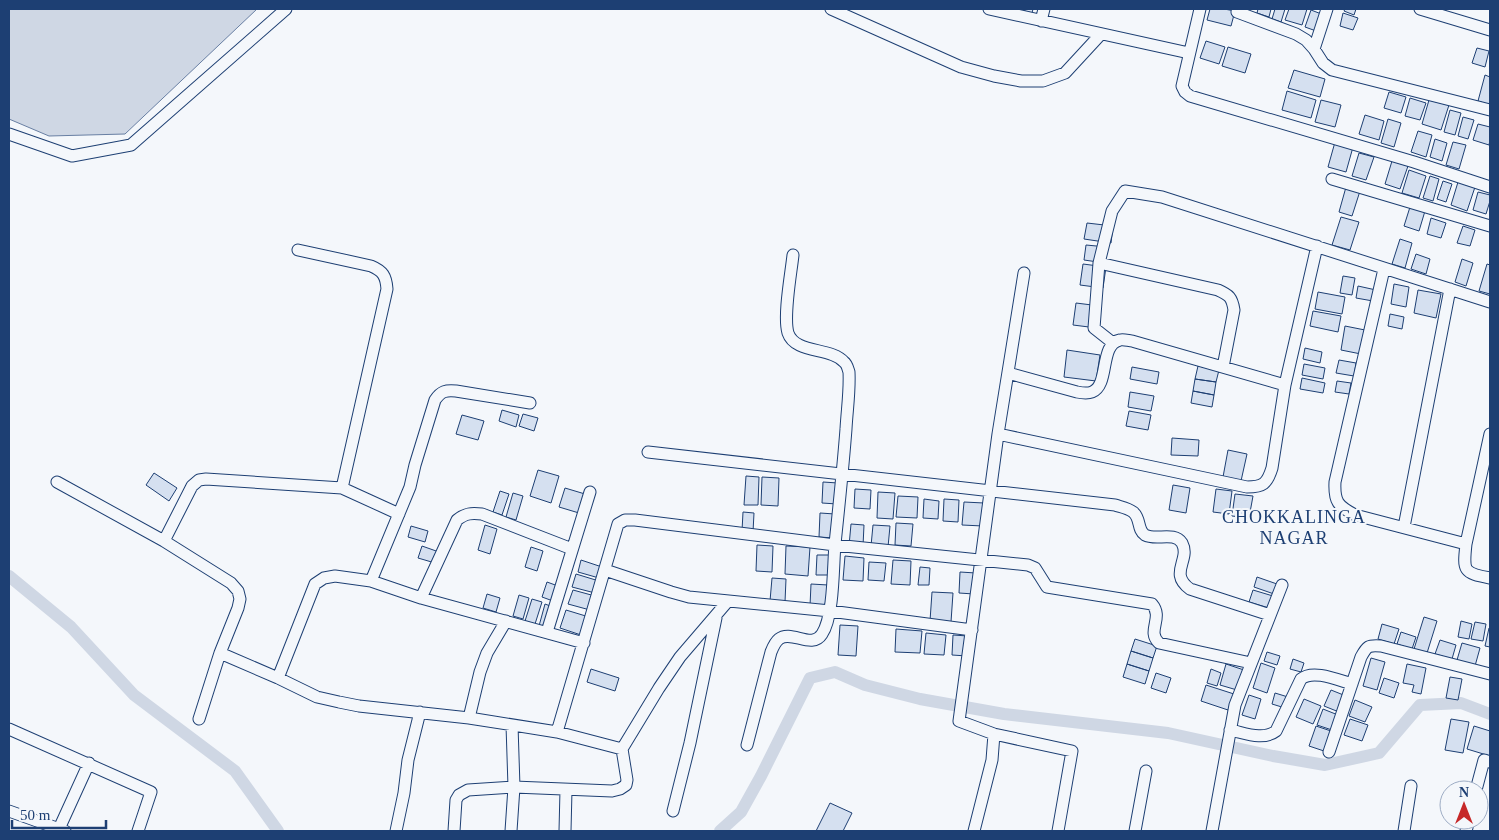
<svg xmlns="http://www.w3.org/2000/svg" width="1499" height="840" viewBox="0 0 1499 840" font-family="'Times New Roman',serif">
<rect width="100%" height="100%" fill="#f4f7fb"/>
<path fill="#cfd7e4" stroke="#687fa3" d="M9,9H257L125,134L49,136L9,119Z"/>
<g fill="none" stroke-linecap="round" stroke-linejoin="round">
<path stroke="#cfd7e4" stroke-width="12" d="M9,576L71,627L134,695L235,771L278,831
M720,831L741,812L761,776L810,678L835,672L865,685L920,699L1004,714L1168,733L1273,756L1325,765L1379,753L1420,705L1461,703L1490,714"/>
</g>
<path fill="#d5e0f0" stroke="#1d3f73" d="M1018,9H1033L1032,13Z
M1210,9H1224L1235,11L1231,26L1207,20Z
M1258,9H1271L1269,17L1257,13Z
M1275,9H1285L1281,22L1272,19Z
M1289,9H1307L1302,25L1285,20Z
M1345,9H1356L1354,15L1344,11Z
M1311,10L1324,15L1319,32L1305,27Z
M1343,13L1358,18L1353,30L1340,26Z
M1206,41L1225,47L1219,64L1200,58Z
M1228,47L1251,54L1245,73L1222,66Z
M1477,48L1489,51L1485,67L1472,63Z
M1294,70L1325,79L1320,97L1288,88Z
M1485,75L1490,77V105L1478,101Z
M1287,91L1316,100L1311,118L1282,110Z
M1389,92L1406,97L1401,113L1384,108Z
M1410,98L1426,103L1420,120L1405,116Z
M1321,100L1341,105L1335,127L1315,122Z
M1429,100L1449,105L1441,130L1422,124Z
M1450,110L1461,113L1455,135L1444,132Z
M1365,115L1384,121L1379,140L1359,134Z
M1463,117L1474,120L1468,139L1458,136Z
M1388,119L1401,123L1394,147L1381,143Z
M1478,124L1490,127V140L1489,145L1473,140Z
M1418,131L1432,135L1426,157L1411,152Z
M1435,139L1447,143L1442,161L1430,157Z
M1335,142L1353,147L1346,172L1328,167Z
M1453,142L1466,145L1459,169L1446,165Z
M1359,153L1374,157L1366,180L1352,176Z
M1392,161L1408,166L1400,189L1385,184Z
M1409,170L1426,176L1419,198L1402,193Z
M1430,176L1439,179L1433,201L1423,198Z
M1443,181L1452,184L1446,202L1437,199Z
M1458,182L1475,187L1467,211L1451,205Z
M1346,187L1360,191L1352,216L1339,212Z
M1478,192L1490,195V201L1486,214L1473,210Z
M1410,207L1425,211L1419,231L1404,226Z
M1341,217L1359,222L1350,250L1332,245Z
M1431,218L1446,223L1441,238L1427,234Z
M1087,223L1113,226L1111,243L1084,239Z
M1463,226L1475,230L1470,246L1457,243Z
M1400,239L1412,243L1405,268L1392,264Z
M1086,245L1107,247L1105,263L1084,260Z
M1416,254L1430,259L1426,274L1411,269Z
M1462,259L1473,263L1466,286L1455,282Z
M1083,264L1106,267L1103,288L1080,285Z
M1487,264L1490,265V294L1479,291Z
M1343,276L1355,278L1352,295L1340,293Z
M1394,284L1409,287L1406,307L1391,304Z
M1358,286L1376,290L1373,301L1356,298Z
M1418,290L1441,294L1436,318L1414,313Z
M1318,292L1345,297L1342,314L1315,309Z
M1076,303L1100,306L1097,328L1073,325Z
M1313,311L1341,316L1338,332L1310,326Z
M1390,314L1404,317L1402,329L1388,326Z
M1345,326L1365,330L1361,354L1341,350Z
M1305,348L1322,352L1320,363L1303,359Z
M1067,350L1100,355L1096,381L1064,377Z
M1339,360L1356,363L1354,376L1336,373Z
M1304,364L1325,368L1323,379L1302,375Z
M1198,366L1219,370L1216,382L1195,379Z
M1132,367L1159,372L1157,384L1130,379Z
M1302,378L1325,383L1323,393L1300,389Z
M1195,379L1216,382L1214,395L1193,391Z
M1337,381L1351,383L1349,394L1335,392Z
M1193,391L1214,395L1212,407L1191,403Z
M1130,392L1154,396L1151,411L1128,407Z
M502,410L519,415L516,427L499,421Z
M1129,411L1151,415L1148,430L1126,426Z
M523,414L538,418L534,431L519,426Z
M462,415L484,421L478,440L456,434Z
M1172,438L1199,440L1198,456L1171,455Z
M1228,450L1247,454L1241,481L1223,477Z
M538,470L559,476L551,503L530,496Z
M154,473L177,488L169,501L146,485Z
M746,476L759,477L758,505H744Z
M762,477L779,478L778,506L761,505Z
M823,482L838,483L837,504L822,503Z
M1173,485L1190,488L1186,513L1169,510Z
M565,488L585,494L579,513L559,507Z
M855,489L871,490L870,509L854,508Z
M1216,489L1232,491L1229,514L1213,512Z
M500,491L509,494L502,515L493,512Z
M878,492L895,493L893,519L877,518Z
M513,493L523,496L516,520L506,517Z
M1235,494L1253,496L1249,518L1232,516Z
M898,496L918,497L917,518L896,517Z
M924,499L939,501L938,519L923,518Z
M944,499L959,500L958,522L943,521Z
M964,502L984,503L983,526L962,525Z
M743,512L754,513L753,532L742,531Z
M820,513L835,514L834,538L819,537Z
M896,523L913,524L911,546L895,545Z
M851,524L864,525L863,546H849Z
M485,525L497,529L490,554L478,550Z
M873,525L890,526L888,547L871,546Z
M411,526L428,531L425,542L408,537Z
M757,545L773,546L772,572L756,571Z
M422,546L439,552L435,563L418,558Z
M786,546L810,547L808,576L785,574Z
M531,547L543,551L537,571L525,567Z
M817,555H829L828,575H816Z
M845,556L864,558L863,581L843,580Z
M581,560L602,567L599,578L578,572Z
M893,560L911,561L910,585L891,584Z
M869,562L886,563L884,581L868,580Z
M920,567L930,568L929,585H918Z
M960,572L976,573L974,594L959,593Z
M576,574L599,581L595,593L572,587Z
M1257,577L1277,584L1274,594L1254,587Z
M772,578L786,579L785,602L770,601Z
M547,582L558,586L553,601L542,597Z
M811,584L828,585L826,607L810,606Z
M573,590L595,596L590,610L568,604Z
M1253,590L1273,596L1269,608L1249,602Z
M932,592L953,593L951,622L930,621Z
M487,594L500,598L496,612L483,608Z
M519,595L529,598L523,619L513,616Z
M532,599L542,602L535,624L525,621Z
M545,604L553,607L547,629L539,626Z
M566,610L589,617L584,636L560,628Z
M1424,617L1437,621L1427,653L1414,649Z
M1461,621L1472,624L1469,639L1458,637Z
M1475,622L1486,624L1483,641L1471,639Z
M1382,624L1399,629L1394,644L1378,639Z
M840,625L858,626L856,656L838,655Z
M1489,628H1490V647L1485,646Z
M896,629L922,631L920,653L895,652Z
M1401,632L1416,637L1412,649L1397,644Z
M926,633L946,635L944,655L924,654Z
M953,635L968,636L967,656L952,655Z
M1135,639L1157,646L1153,658L1131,651Z
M1440,640L1456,645L1452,659L1435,654Z
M1462,643L1480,648L1475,666L1457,660Z
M1131,651L1153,658L1149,671L1127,664Z
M1267,652L1280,656L1277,665L1264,661Z
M1371,658L1385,662L1377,690L1363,686Z
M1293,659L1304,663L1301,672L1290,669Z
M1261,663L1275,668L1267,693L1253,688Z
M1127,664L1149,671L1145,684L1123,677Z
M1226,664L1244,670L1237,690L1220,685Z
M1407,664L1426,668L1421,694L1412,692L1414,685L1403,683Z
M591,669L619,678L615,691L587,682Z
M1211,669L1221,673L1217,686L1207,683Z
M1156,673L1171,678L1166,693L1151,688Z
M1450,677L1462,679L1458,700L1446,698Z
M1384,678L1399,683L1394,698L1379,693Z
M1206,685L1234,694L1228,710L1201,701Z
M1331,690L1346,696L1339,712L1324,706Z
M1275,693L1288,697L1285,708L1272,704Z
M1249,695L1261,699L1255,719L1242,715Z
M1304,699L1321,706L1313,724L1296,717Z
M1355,700L1372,707L1365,722L1349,716Z
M1323,709L1338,715L1332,730L1317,725Z
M1350,719L1368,725L1362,741L1344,735Z
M1451,719L1469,722L1463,753L1445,750Z
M1316,726L1334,732L1327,752L1309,746Z
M1474,726L1490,731V756L1467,749Z
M830,803L852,813L843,831H816Z"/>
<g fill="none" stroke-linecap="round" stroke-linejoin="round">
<defs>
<path id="street" d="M831,9L961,67L994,76L1021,81H1043L1065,73L1101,34
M989,9L1189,53
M1200,9L1182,86L1185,92L1190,96L1414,162L1490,187
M1420,9L1490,30
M1237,12L1296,34L1306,40L1314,49L1323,63L1332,70L1490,110
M1041,21L1044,9
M1314,49L1327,9
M9,134L72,156L131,145L286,9
M1332,179L1490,226
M298,250L371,266C383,271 386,276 387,289L342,488
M1099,263L1218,290C1229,295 1232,297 1234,310L1223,367
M1384,269L1335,482C1334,502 1338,506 1355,515L1466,544
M1024,273L998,434L959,721L994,734L1072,751L1058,831
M1113,343L1094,328L1099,263L1112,211L1125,191L1162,197L1490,302
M1008,373L1077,392C1082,393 1087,394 1092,392C1110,385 1099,344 1120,340C1124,339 1129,341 1132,341L1285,385
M998,434L1247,487C1263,487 1267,484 1272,468L1285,385L1317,246
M1490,434L1466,544C1463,571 1463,573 1490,578
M648,452L1115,505C1121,507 1128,508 1133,512C1141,518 1137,530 1145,535C1156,541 1174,531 1182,543C1191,560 1168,573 1190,589L1270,615
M57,482L164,541L231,583L238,591L240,599L238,608L220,653L199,719
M1404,527L1450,289
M164,541L192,486L199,480L206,479L342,488L399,514
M605,570L671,592L689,597L830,611L972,630
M371,581L410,487L415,465L435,400C441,391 446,390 456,391L530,403
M421,598L457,520C466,513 471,513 482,514L572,549
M547,632L590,492
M220,653L278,678L317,697L339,702L359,706L469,718L557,732L622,749L659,688L680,657L728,601
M278,678L315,584L324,578L335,576L371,581L421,598L584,643
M469,718L480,672L487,653L506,621
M9,729L151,792L138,831
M1230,730C1245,733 1263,741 1276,731L1301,679C1313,669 1338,680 1352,684
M557,732L618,524L625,520H635L835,545L1028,565L1035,568L1047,587L1152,604C1164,618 1146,631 1159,643L1251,663
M747,745L771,652C773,647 775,642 779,639C791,629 812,650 822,634C834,616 833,567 835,544C839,506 843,468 846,429C847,410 850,391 849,372C848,369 847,364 844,362C831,347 795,354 788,333C783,316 791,274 793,255
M1329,752L1361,657C1367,646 1368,645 1381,646L1490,674
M1476,790L1484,760L1490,762
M9,811L65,831
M673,811L690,743L716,618
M58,831L89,763
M396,831L404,793L408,760L420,712
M454,831L456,800L459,795L468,790L514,787L612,791L620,789L626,785L627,780L622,749
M511,831L514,787L512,725
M565,831L566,790
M974,831L992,760L994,734
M1135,831L1146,771
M1212,831L1235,705L1282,585
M1404,831L1411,786
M1466,831L1469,820"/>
</defs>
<use href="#street" stroke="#1d3f73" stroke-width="13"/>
<use href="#street" stroke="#f4f7fb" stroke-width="11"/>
</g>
<g text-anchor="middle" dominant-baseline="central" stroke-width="4" stroke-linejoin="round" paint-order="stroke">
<g font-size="18" letter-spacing="1" fill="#1d3f73" stroke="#f4f7fb">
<text x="1294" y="517">CHOKKALINGA<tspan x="1294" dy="21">NAGAR</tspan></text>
</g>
</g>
<rect width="1499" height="840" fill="none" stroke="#1d3f73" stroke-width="20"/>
<g transform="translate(1464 805)"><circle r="24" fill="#f4f7fb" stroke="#9eadc5"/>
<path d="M0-4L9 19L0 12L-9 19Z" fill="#c62828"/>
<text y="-8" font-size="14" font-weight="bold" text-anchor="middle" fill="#1d3f73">N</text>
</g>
<path d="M12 820v8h94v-8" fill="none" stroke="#1d3f73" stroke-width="2.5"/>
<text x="20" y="820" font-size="15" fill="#1d3f73" stroke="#f4f7fb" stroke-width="4" paint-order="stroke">50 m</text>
</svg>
